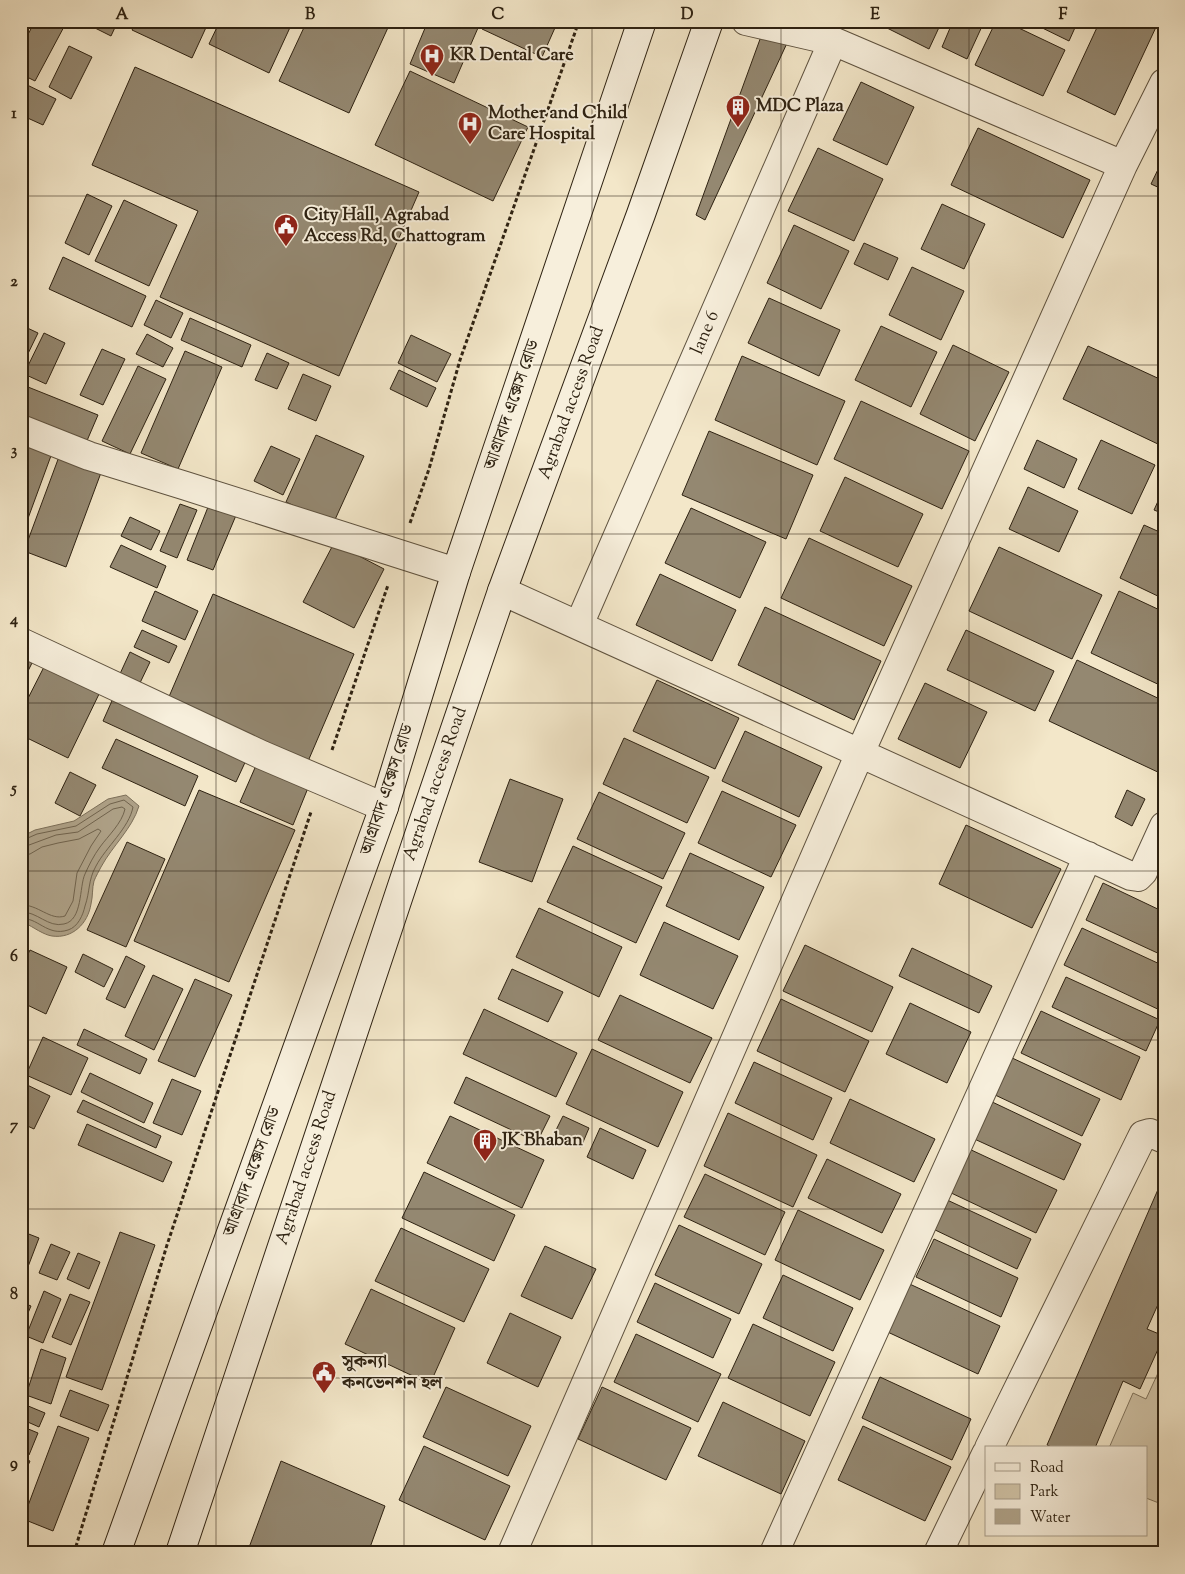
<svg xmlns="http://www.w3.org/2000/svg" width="1185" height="1574" viewBox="0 0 1185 1574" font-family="'Sorts Mill Goudy','Noto Serif Bengali',serif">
<rect width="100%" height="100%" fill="#f3e7c9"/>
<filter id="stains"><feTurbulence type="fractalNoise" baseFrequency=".004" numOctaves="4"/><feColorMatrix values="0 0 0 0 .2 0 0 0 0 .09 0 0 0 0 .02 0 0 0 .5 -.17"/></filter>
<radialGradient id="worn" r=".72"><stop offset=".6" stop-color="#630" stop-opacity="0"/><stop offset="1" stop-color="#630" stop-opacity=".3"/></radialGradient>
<path fill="#d2c6aa" stroke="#80745e" d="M1164,1360V1505L1146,1498V1448H1109L1133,1393L1146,1399Z"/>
<path fill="#b0a48b" stroke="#7c705b" d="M126,795L139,806C132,829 113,845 101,867C99,871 96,876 94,881C92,888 93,896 91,904C88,923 73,939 52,936C44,935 33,927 25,923L21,924V837L35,830L74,821L108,799Z"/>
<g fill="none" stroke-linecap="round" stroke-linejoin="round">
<path stroke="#6f634e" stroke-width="1" d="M21,841L37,834L76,826L110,804L124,800L133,807C129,828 106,847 96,866C88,880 90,892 85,906C83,915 78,927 68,930C47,937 37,916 21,919
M21,848L56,835L78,832L113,809L122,807L125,809C122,823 108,836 100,847C94,855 89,865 85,874C79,887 83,920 64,924C48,928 37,911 21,912
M21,855L30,854L42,847L58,843L79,839L98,829L101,831L91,846L77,873L73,901L65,916C50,921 38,904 21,905"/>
</g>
<path fill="#948871" stroke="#2e2212" d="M35,21H63L66,23L35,81L21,74V48Z
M81,21H118L111,36Z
M137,21H209L192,58L132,30Z
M220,21H293L269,73L209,44Z
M307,21H391L349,113L279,81Z
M428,21H481L454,83L410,64Z
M486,21H558L542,57L482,29Z
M873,21H942L929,49Z
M953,21L984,22L967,59L942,47Z
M996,21H1004L1065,50L1043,96L975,65Z
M1028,21H1078L1069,41Z
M1100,21H1149L1157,25L1115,115L1067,92Z
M763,31L788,41L705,220L696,215Z
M69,46L92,57L71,99L49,87Z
M135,67L419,192L339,376L160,297L198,211L92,165Z
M410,71L528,127L493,201L375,145Z
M21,82L56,99L43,125L21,115Z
M861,82L914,107L887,165L833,140Z
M978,128L1090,180L1063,238L951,185Z
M818,148L883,179L854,241L788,211Z
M1164,157V190L1151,184Z
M87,194L112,206L89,255L65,243Z
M124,200L177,225L149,286L95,261Z
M942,204L985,224L964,269L921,249Z
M794,225L849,251L821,309L767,283Z
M864,243L898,258L888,280L854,264Z
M63,257L146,296L132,327L49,289Z
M912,267L964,291L941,340L889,315Z
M769,298L840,330L819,376L748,343Z
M156,300L183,313L171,338L144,325Z
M190,318L251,345L242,367L181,340Z
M21,325L38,333L21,368Z
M881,326L937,352L911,407L855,380Z
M44,333L65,343L46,384L24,374Z
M147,334L173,348L163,367L136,354Z
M411,335L451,354L437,382L398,363Z
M953,345L1009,372L975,441L920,414Z
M1088,346L1164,381V438L1160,445L1063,399Z
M102,349L125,359L103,405L80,395Z
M185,351L222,367L178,469L141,453Z
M267,353L289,363L277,389L255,380Z
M742,356L845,401L817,465L715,420Z
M138,366L166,379L130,454L102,441Z
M399,370L436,388L427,407L390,389Z
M303,374L331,386L316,421L288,409Z
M23,385L98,415L86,443L21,416V390Z
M861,401L969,451L942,509L834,459Z
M709,431L813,475L786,539L682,495Z
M316,435L364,456L333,524L286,502Z
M1037,440L1077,459L1064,488L1024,469Z
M1101,440L1155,465L1132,514L1078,489Z
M21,441L52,453L23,532L21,531Z
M271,446L300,459L283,495L254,481Z
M60,454L102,470L66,567L24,551Z
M845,477L923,514L898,567L820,531Z
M1028,487L1078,511L1059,552L1009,529Z
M1164,488V514L1154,510Z
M210,502L237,513L213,570L187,560Z
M180,504L197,510L177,558L160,551Z
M691,508L766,542L740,598L665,563Z
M130,517L160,531L151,550L121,536Z
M1144,525L1164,534V599L1120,578Z
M809,538L912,586L884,646L781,598Z
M334,543L384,569L354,628L303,602Z
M121,545L166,566L157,588L110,567Z
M999,547L1102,595L1072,659L969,611Z
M660,574L736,610L712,661L636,625Z
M155,591L198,611L185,640L142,621Z
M1119,591L1164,612V687L1091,653Z
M213,594L354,654L306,766L165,706Z
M765,607L881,661L854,720L738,665Z
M142,630L177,646L169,663L134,647Z
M966,630L1054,671L1035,711L947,670Z
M130,652L150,662L139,685L119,676Z
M21,656L33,661L21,685Z
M1077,660L1164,701V771L1162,774L1049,721Z
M46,663L101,690L68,758L21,735V712Z
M657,680L739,718L715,769L633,731Z
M925,683L987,712L960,768L898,739Z
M115,694L248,756L236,782L103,721Z
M745,731L822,767L799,817L722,781Z
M624,738L709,777L687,823L603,784Z
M116,739L198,776L185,806L102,768Z
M258,761L310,783L293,825L240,802Z
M70,772L96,785L80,816L55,803Z
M510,779L563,799L532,882L479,862Z
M199,790L295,830L229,982L134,941Z
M1127,790L1145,799L1132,826L1115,817Z
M722,791L796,825L771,877L698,843Z
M599,792L685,833L663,879L577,839Z
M966,825L1061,869L1032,928L939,884Z
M127,842L165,859L126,947L87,930Z
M573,846L662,887L636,943L547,902Z
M690,853L764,887L739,940L666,906Z
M1103,883L1164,912V956L1086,920Z
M539,908L622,947L599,997L516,957Z
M664,922L738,956L713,1009L640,975Z
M1082,928L1164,966V1012L1064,965Z
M805,945L893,987L872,1032L783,991Z
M912,948L992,986L979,1013L899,976Z
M30,950L67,967L46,1014L21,1002V968Z
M83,954L113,969L104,987L75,972Z
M126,956L145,966L125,1008L106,999Z
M512,969L563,992L548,1022L498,999Z
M153,975L183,989L154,1050L125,1036Z
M1066,977L1160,1020L1146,1051L1052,1007Z
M195,979L232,995L195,1077L158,1061Z
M620,995L712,1038L690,1083L598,1040Z
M781,999L869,1041L845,1092L757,1051Z
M910,1003L971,1032L947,1083L886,1054Z
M484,1009L577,1053L556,1097L463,1054Z
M1041,1011L1140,1057L1121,1100L1021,1053Z
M84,1029L147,1059L140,1074L77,1045Z
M43,1037L88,1058L71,1095L26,1075Z
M592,1049L683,1092L658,1147L566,1104Z
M1010,1057L1100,1099L1082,1136L993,1094Z
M754,1062L832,1098L813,1140L735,1103Z
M90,1073L153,1103L144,1123L81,1092Z
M466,1077L550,1116L537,1142L454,1103Z
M172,1079L201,1091L182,1135L153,1123Z
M21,1082L50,1096L34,1129L21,1123Z
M850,1099L935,1139L914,1182L830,1143Z
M83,1100L161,1136L156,1148L77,1112Z
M988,1100L1081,1144L1064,1180L970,1137Z
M728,1113L817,1155L793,1207L704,1166Z
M450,1116L544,1160L522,1208L427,1163Z
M563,1116L589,1128L581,1147L554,1134Z
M87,1124L172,1162L163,1182L78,1145Z
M600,1128L646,1150L633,1179L587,1157Z
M967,1148L1057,1190L1036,1233L947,1191Z
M827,1159L901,1194L882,1233L808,1198Z
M424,1172L515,1215L494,1261L402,1218Z
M705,1174L785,1212L765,1255L684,1217Z
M1163,1178L1164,1291L1147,1329L1164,1336L1140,1389L1123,1381L1095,1448H1054L1047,1445Z
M945,1199L1031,1239L1017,1269L931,1228Z
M798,1210L884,1250L860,1300L775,1260Z
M679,1225L762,1264L739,1314L655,1275Z
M401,1228L489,1269L464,1322L375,1281Z
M21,1231L39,1238L21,1285Z
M120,1232L155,1245L102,1390L66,1377Z
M934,1239L1018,1278L1001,1317L916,1277Z
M51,1244L70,1252L57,1280L39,1273Z
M545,1246L596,1269L572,1319L521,1296Z
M78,1253L100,1262L89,1289L67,1279Z
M783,1275L853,1308L833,1351L763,1318Z
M901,1280L1000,1326L978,1374L879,1328Z
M655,1283L731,1319L713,1358L637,1322Z
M371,1289L455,1328L430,1384L345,1344Z
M44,1291L61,1299L43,1343L26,1336Z
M70,1294L90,1302L71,1345L52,1337Z
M21,1302L31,1306L21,1329Z
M510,1313L561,1337L538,1387L487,1363Z
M753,1324L835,1362L810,1416L728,1378Z
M636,1334L721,1374L698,1422L614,1382Z
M41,1349L66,1358L51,1404L26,1395Z
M880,1377L971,1419L952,1460L862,1418Z
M446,1387L531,1426L508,1476L423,1437Z
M602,1387L691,1428L666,1480L578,1439Z
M70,1390L109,1405L98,1431L60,1416Z
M723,1402L805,1441L781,1494L698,1456Z
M21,1403L45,1413L39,1427L21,1419Z
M21,1426L38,1433L29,1455L21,1451Z
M58,1426L89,1438L53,1531L23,1519Z
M863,1426L951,1467L925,1521L838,1480Z
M424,1446L510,1486L485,1540L399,1500Z
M21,1458L30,1461L21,1481Z
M281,1461L385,1506L368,1553H247Z"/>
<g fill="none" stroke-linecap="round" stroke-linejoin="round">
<defs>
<path id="street" d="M746,21L833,41L1123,165L1164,83
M21,429L89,456L186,486L456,572
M502,591L1131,876L1138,877L1143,872L1164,826
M579,625L833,41
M21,642L262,755L384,807
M989,1448L1140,1141L1143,1135L1150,1133L1164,1139
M512,1553L860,753L1123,165
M774,1553L1088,856
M938,1553L986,1454"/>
<path id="secondary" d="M116,1553L384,807L456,572L642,21
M180,1553L422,826L502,591L641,214L709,21"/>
</defs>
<use href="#street" stroke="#5f5340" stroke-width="30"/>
<use href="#secondary" stroke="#2e2212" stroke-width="30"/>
<path stroke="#2e2212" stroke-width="3" stroke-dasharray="4 2.5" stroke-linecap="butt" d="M410,523L429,469L460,360L579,21
M332,750L388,585
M74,1553L167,1245L311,812"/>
<use href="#street" stroke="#f7efdc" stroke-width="28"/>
<use href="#secondary" stroke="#f7efdc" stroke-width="28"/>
</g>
<path fill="none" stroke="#2e2212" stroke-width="1" stroke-opacity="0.55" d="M216,21V1553M404,21V1553M592,21V1553M781,21V1553M969,21V1553M21,196H1164M21,365H1164M21,534H1164M21,703H1164M21,871H1164M21,1040H1164M21,1209H1164M21,1378H1164"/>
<defs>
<symbol id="hospital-pin" viewBox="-11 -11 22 30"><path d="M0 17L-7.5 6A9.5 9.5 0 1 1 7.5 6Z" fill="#8f2418" stroke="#f7efdc"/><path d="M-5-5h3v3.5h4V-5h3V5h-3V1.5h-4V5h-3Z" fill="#fff"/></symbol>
<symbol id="building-pin" viewBox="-11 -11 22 30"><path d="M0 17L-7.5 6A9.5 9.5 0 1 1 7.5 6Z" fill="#8f2418" stroke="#f7efdc"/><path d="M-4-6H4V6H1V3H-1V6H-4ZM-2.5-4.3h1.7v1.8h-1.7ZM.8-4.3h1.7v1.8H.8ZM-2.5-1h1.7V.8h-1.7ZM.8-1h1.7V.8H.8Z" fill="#fff"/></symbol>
<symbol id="civic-pin" viewBox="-11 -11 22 30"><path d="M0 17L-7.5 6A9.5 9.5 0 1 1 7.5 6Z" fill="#8f2418" stroke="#f7efdc"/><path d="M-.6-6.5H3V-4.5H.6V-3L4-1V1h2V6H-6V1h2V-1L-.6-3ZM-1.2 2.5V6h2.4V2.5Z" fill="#fff"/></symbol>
</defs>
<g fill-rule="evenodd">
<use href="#hospital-pin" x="418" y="42" width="28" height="38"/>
<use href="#building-pin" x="724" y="93" width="28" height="38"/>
<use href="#hospital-pin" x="456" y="110" width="28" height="38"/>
<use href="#civic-pin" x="272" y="212" width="28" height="38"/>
<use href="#building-pin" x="471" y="1127" width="28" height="38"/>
<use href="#civic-pin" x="310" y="1359" width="28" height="38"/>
</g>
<g text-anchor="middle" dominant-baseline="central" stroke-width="4" stroke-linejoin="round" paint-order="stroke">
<g font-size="18" font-weight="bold" fill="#2e2212" stroke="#f7efdc" text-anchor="start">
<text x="450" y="56">KR Dental Care</text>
<text x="756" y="107">MDC Plaza</text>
<text x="488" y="114">Mother and Child<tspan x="488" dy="21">Care Hospital</tspan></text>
<text x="304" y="216">City Hall, Agrabad<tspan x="304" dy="21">Access Rd, Chattogram</tspan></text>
<text x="502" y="1141">JK Bhaban</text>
<text x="342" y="1363">সুকন্যা<tspan x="342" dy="21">কনভেনশন হল</tspan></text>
</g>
<g font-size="18" fill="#2e2212" stroke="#f7efdc">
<text transform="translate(706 333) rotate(-67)">lane 6</text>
<text transform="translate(572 403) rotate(-70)">Agrabad access Road</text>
<text transform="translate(513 405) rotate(-71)">আগ্রাবাদ এক্সেস রোড</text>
<text transform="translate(436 784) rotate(-71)">Agrabad access Road</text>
<text transform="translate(388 790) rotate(-72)">আগ্রাবাদ এক্সেস রোড</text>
<text transform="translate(307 1168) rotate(-72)">Agrabad access Road</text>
<text transform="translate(253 1172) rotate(-70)">আগ্রাবাদ এক্সেস রোড</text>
</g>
</g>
<rect width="1185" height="1574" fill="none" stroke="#f3e7c9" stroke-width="55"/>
<rect x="985" y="1446" width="162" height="90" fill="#f7efdc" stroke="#a79d8b"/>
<rect x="995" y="1463" width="25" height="8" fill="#f7efdc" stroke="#a79d8b"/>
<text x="1030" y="1472" font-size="15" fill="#2e2212">Road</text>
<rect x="995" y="1484" width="25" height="15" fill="#d2c6aa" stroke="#a79d8b"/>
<text x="1030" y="1496" font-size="15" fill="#2e2212">Park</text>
<rect x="995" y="1509" width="25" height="15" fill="#b0a48b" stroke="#a79d8b"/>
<text x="1030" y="1522" font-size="15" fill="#2e2212">Water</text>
<rect x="28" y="28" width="1130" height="1518" fill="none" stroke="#2e2212" stroke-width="2"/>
<g font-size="16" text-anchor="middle" font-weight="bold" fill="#2e2212">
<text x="122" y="19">A</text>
<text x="310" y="19">B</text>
<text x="498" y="19">C</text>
<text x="687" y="19">D</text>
<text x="875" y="19">E</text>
<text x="1063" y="19">F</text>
<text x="14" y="118">1</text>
<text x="14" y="286">2</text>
<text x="14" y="455">3</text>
<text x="14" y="624">4</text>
<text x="14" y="793">5</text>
<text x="14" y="961">6</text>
<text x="14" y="1130">7</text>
<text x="14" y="1299">8</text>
<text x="14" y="1468">9</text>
</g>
<rect width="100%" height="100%" filter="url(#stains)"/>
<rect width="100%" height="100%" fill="url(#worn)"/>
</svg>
